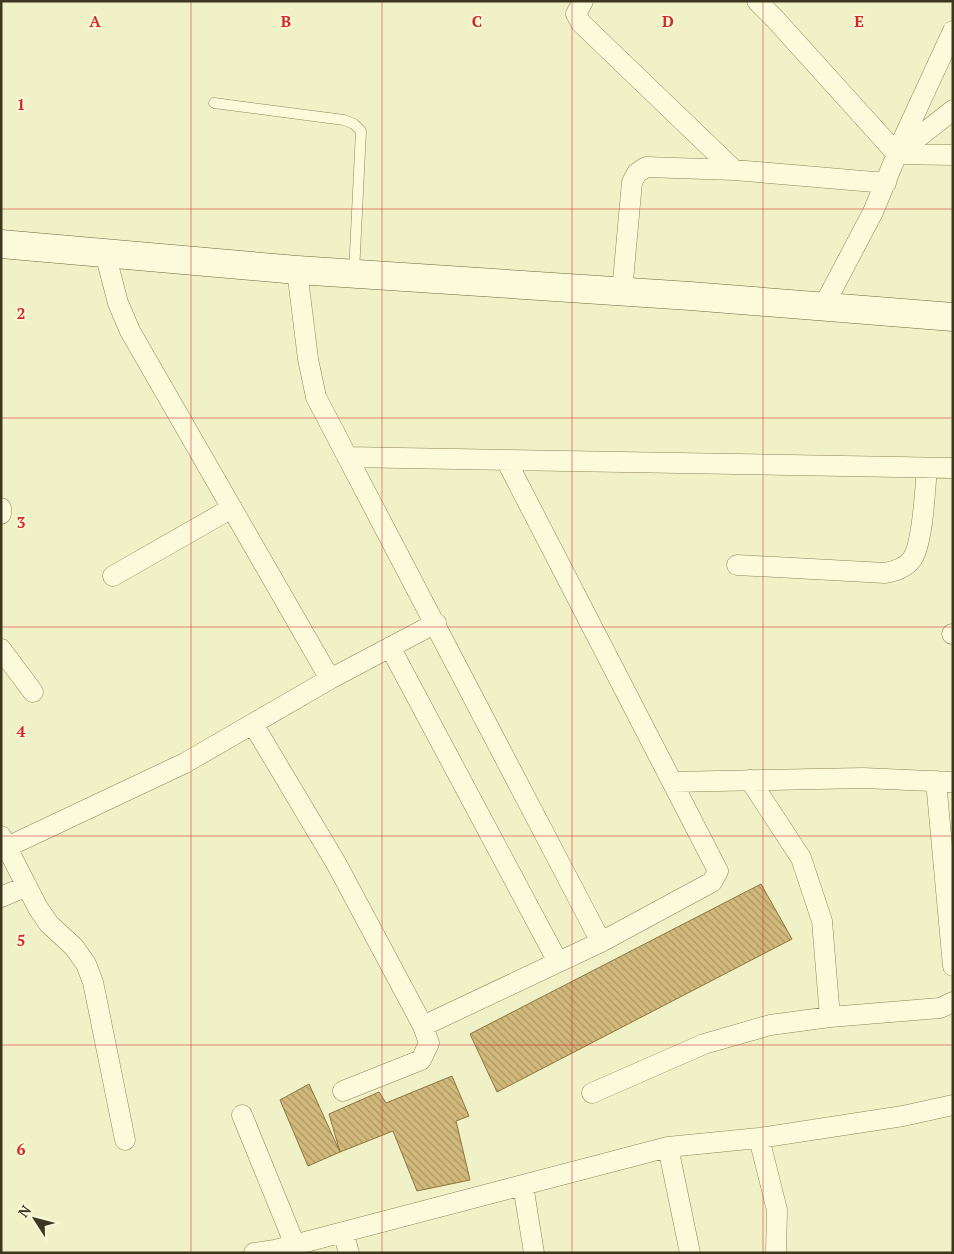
<svg xmlns="http://www.w3.org/2000/svg" width="954" height="1254" viewBox="0 0 954 1254" font-family="'PT Serif',serif">
<defs>
<pattern id="building-back-hatch" width="6" height="6" patternUnits="userSpaceOnUse" patternTransform="scale(1.25)"><rect width="6" height="6" fill="#d1b87b"/><path d="M-1 5l2 2M0 0l6 6M5-1l2 2" fill="none" stroke="#ab9664"/></pattern>
</defs>
<rect width="100%" height="100%" fill="#f1f1c7"/>
<path fill="url(#building-back-hatch)" stroke="#8e763f" d="M761,884L792,939L497,1092L470,1034Z
M452,1076L469,1116L456,1121L470,1180L417,1191L393,1131L340,1152L329,1114L379,1092L386,1103Z
M309,1084L340,1152L308,1166L280,1100Z"/>
<g fill="none" stroke-linecap="round" stroke-linejoin="round">
<defs>
<path id="service" d="M214,103L344,120L354,124L361,131L354,273"/>
<path id="minor" d="M583,1L576,14L581,23L734,170L886,183
M757,1L775,19L897,154L953,155
M898,150L953,31
M105,253L118,303L130,331L330,679
M297,270L308,359L316,397L601,942L712,882L718,871L506,460
M622,292L632,182L637,173L646,167L734,170
M823,307L873,212L897,154L953,110
M347,457L953,468
M1,508V514
M737,565L885,573C895,571 906,568 912,559C923,544 925,489 927,468
M113,576L232,508
M952,634H953
M390,647L558,962
M1,649L33,692
M253,724L336,863L423,1026L601,942
M750,780L801,858L822,921L830,1017L940,1008L953,1002
M936,781L953,966
M673,782L863,778L953,782
M1,836L38,908L49,924L74,947L86,964L93,982L125,1140
M7,847L185,763L330,679L436,623
M1,897L27,886
M343,1091L421,1060L429,1043L423,1026
M592,1093L704,1044L770,1025L830,1017
M242,1115L295,1245
M759,1138L777,1210L776,1253
M668,1147L690,1253
M523,1185L534,1253
M343,1232L349,1253
M254,1253L275,1250L668,1147L759,1138L903,1116L953,1105"/>
<path id="secondary" d="M1,244L297,270L690,296L953,317"/>
</defs>
<use href="#service" stroke="#8e855b" stroke-width="11"/>
<use href="#minor" stroke="#8e855b" stroke-width="21"/>
<use href="#secondary" stroke="#70663e" stroke-width="29"/>
<use href="#service" stroke="#fbfbdb" stroke-width="10"/>
<use href="#minor" stroke="#fbfbdb" stroke-width="20"/>
<use href="#secondary" stroke="#fbfbdb" stroke-width="28"/>
</g>
<path fill="none" stroke="#d62828" stroke-width="1" stroke-opacity="0.55" d="M191,1V1253M382,1V1253M572,1V1253M763,1V1253M1,209H953M1,418H953M1,627H953M1,836H953M1,1045H953"/>
<g font-size="16" text-anchor="middle" font-weight="bold" fill="#d62828" stroke="#f7f8d7" stroke-width="4" stroke-linejoin="round" paint-order="stroke">
<text x="95" y="27">A</text>
<text x="286" y="27">B</text>
<text x="477" y="27">C</text>
<text x="668" y="27">D</text>
<text x="859" y="27">E</text>
<text x="21" y="110">1</text>
<text x="21" y="319">2</text>
<text x="21" y="528">3</text>
<text x="21" y="737">4</text>
<text x="21" y="946">5</text>
<text x="21" y="1155">6</text>
</g>
<rect width="954" height="1254" fill="none" stroke="#3d371f" stroke-width="5"/>
<g transform="translate(35 1219) rotate(306)" stroke="#f7f8d7" stroke-width="4" paint-order="stroke">
<path d="M0-4L9 19L0 12L-9 19Z" fill="#3d371f"/>
<text y="-8" font-size="14" font-weight="bold" text-anchor="middle" fill="#3d371f">N</text>
</g>
</svg>
